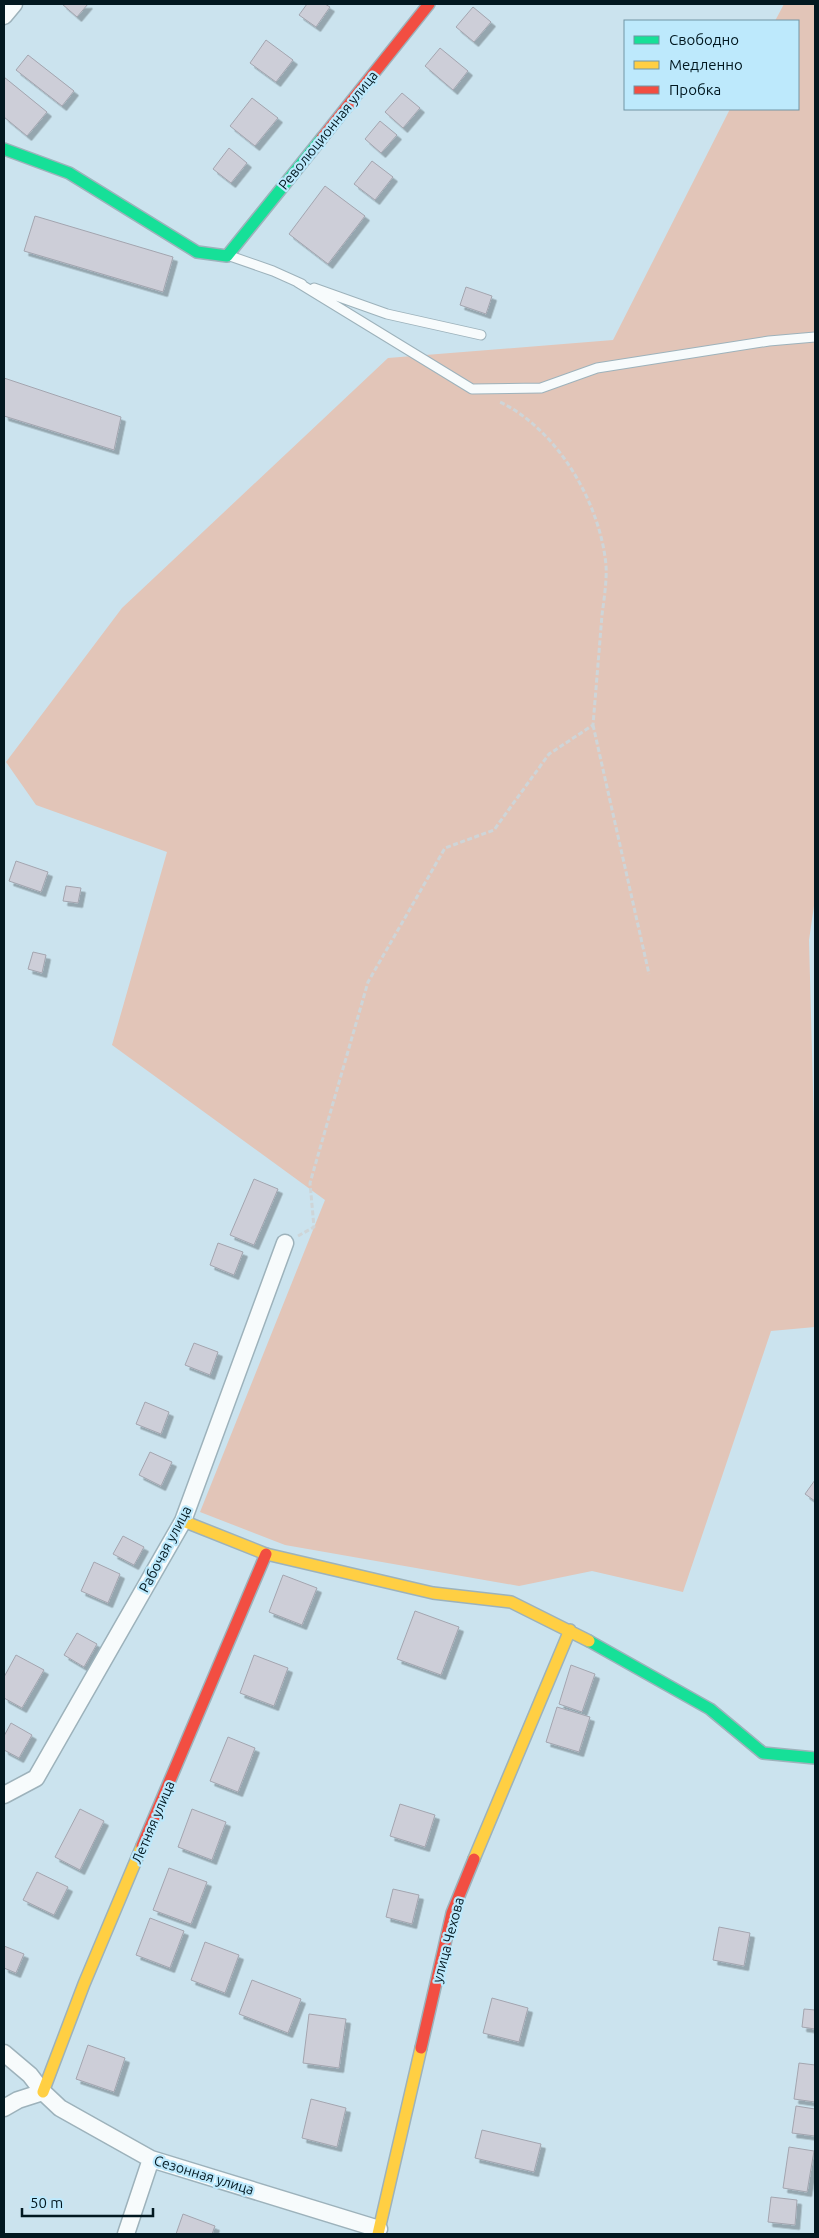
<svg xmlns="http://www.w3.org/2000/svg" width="819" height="2238" viewBox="0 0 819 2238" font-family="Ubuntu,sans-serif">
<defs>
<filter id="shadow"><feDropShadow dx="4.5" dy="4.5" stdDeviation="0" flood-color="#0004"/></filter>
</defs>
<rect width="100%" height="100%" fill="#cbe3ee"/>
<path fill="#e2c5b8" d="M784,4H815V899L809,940L815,1164V1327L771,1331L683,1592L592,1571L519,1586L285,1545L200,1512L325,1200L112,1045L167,852L36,805L6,762L122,608L388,358L613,340L730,109H798V21H775Z"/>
<path fill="#cdced8" stroke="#a3a5af" filter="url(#shadow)" d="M62,4H88L77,17Z
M307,4H325L330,7L316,27L299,15Z
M473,7L491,22L474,42L456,27Z
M266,40L293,60L276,82L250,63Z
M440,48L468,71L453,90L425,66Z
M28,55L74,91L62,106L16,70Z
M4,77L47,112L27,136L4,117Z
M402,93L420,108L403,128L385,112Z
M252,98L278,118L255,146L230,126Z
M380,121L397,135L381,153L365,139Z
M229,148L247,163L231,183L213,169Z
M372,161L393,177L375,200L354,184Z
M325,186L365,216L328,264L289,234Z
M35,216L173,257L163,292L24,251Z
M466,287L492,296L486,314L460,305Z
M4,378L121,417L114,450L4,416Z
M16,861L48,872L41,892L9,881Z
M66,886L81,888L78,903L63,901Z
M33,952L46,955L42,973L28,969Z
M254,1179L278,1189L254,1245L230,1235Z
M218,1243L243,1252L234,1275L210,1265Z
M194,1343L218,1352L210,1375L185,1365Z
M145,1402L169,1412L161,1434L136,1424Z
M150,1452L172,1462L161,1486L139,1475Z
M815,1480V1501L805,1494Z
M123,1536L144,1547L134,1565L113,1554Z
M94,1562L120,1574L108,1603L81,1591Z
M283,1575L317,1588L302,1625L269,1612Z
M415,1611L459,1627L441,1675L397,1659Z
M77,1633L97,1644L84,1667L64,1655Z
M16,1655L44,1670L22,1708L4,1698V1677Z
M254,1655L288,1668L274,1706L240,1693Z
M571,1665L595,1674L582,1712L559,1704Z
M557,1707L590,1717L579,1752L546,1742Z
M11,1723L32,1735L19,1758L4,1750V1736Z
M228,1737L255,1748L238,1792L210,1781Z
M400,1804L435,1815L425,1847L390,1836Z
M80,1809L104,1821L80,1870L55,1857Z
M192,1809L226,1822L212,1860L178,1847Z
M169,1868L207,1882L191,1924L153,1910Z
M37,1872L68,1887L54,1915L23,1900Z
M393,1889L419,1895L412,1924L386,1917Z
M150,1918L184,1931L170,1968L136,1955Z
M719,1927L750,1933L744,1966L713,1960Z
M205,1942L239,1955L225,1993L191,1980Z
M4,1946L24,1954L16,1973L4,1968Z
M252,1980L301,1999L288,2033L239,2014Z
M492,1998L528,2008L519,2042L483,2033Z
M804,2009L815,2010V2029L802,2027Z
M309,2014L346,2019L339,2068L303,2063Z
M88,2045L125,2058L114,2092L76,2079Z
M799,2063L815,2065V2102L794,2099Z
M311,2099L346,2108L337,2147L302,2138Z
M796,2106L815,2109V2136L792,2133Z
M482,2130L541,2144L534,2172L475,2158Z
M789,2147L814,2151L807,2192L783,2188Z
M771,2197L797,2200L795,2225L768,2222Z
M183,2214L215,2226L212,2234H176Z"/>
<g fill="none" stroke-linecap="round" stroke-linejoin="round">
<defs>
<path id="lane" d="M230,256L273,271L302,284
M297,282L472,389L541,388L597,368L769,341L815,337
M314,288L387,314L481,335"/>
<path id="street" d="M4,16L14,4
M4,1795L36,1778L183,1521L285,1243
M4,2053L30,2075L43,2092L60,2108L151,2159L379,2229
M4,2108L18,2100L43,2092
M126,2234L151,2159"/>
<path id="fast" d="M4,149L69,173L197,252L227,256L322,138
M589,1641L710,1709L763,1753L815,1758"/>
<path id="slow" d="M183,1521L266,1554L433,1593L511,1602L589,1641
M474,1859L570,1630
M43,2092L84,1984L142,1846
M378,2234L421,2048"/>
<path id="jam" d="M322,138L429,4
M142,1846L266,1554
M421,2048L452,1913L474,1859"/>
</defs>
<use href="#lane" stroke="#9db2bb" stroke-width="11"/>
<use href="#street" stroke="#9db2bb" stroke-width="19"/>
<use href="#fast" stroke="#9db2bb" stroke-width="14"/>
<use href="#slow" stroke="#9db2bb" stroke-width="14"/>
<use href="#jam" stroke="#9db2bb" stroke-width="14"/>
<path stroke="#ced5d8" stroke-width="3" stroke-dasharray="5 2.5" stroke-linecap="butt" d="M593,725L649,974
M298,1236L314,1227L310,1183L368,982L445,848L494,830L549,754L593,725C596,689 599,652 602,615C604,599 607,581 606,565C600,503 558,430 500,402"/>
<use href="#lane" stroke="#f7fbfc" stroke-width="9"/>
<use href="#street" stroke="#f7fbfc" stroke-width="16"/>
<use href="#fast" stroke="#16e098" stroke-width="11"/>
<use href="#slow" stroke="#ffcf43" stroke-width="11"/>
<use href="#jam" stroke="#f24e42" stroke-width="11"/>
</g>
<g text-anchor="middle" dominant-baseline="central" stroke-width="4.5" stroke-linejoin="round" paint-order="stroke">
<g font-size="14" fill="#021820" stroke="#bde9fc">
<text transform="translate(328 130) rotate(-51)">Революционная улица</text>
<text transform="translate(165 1549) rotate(-62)">Рабочая улица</text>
<text transform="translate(153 1822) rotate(-67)">Летняя улица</text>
<text transform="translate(448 1940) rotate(-75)">улица Чехова</text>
<text transform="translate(204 2175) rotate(17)">Сезонная улица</text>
</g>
</g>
<rect width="819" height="2238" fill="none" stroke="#021820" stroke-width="10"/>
<rect x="624" y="20" width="175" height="90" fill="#bde9fc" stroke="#7295a4"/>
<rect x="634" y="36" width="25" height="8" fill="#16e098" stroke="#7295a4"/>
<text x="669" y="45" font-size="15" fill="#021820">Свободно</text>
<rect x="634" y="61" width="25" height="8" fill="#ffcf43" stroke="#7295a4"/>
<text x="669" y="70" font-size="15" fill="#021820">Медленно</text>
<rect x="634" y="86" width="25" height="8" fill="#f24e42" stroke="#7295a4"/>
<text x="669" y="95" font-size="15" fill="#021820">Пробка</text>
<path d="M22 2208v8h131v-8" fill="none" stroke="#021820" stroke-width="2.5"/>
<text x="30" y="2208" font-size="15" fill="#021820" stroke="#bde9fc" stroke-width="4" paint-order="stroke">50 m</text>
</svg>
